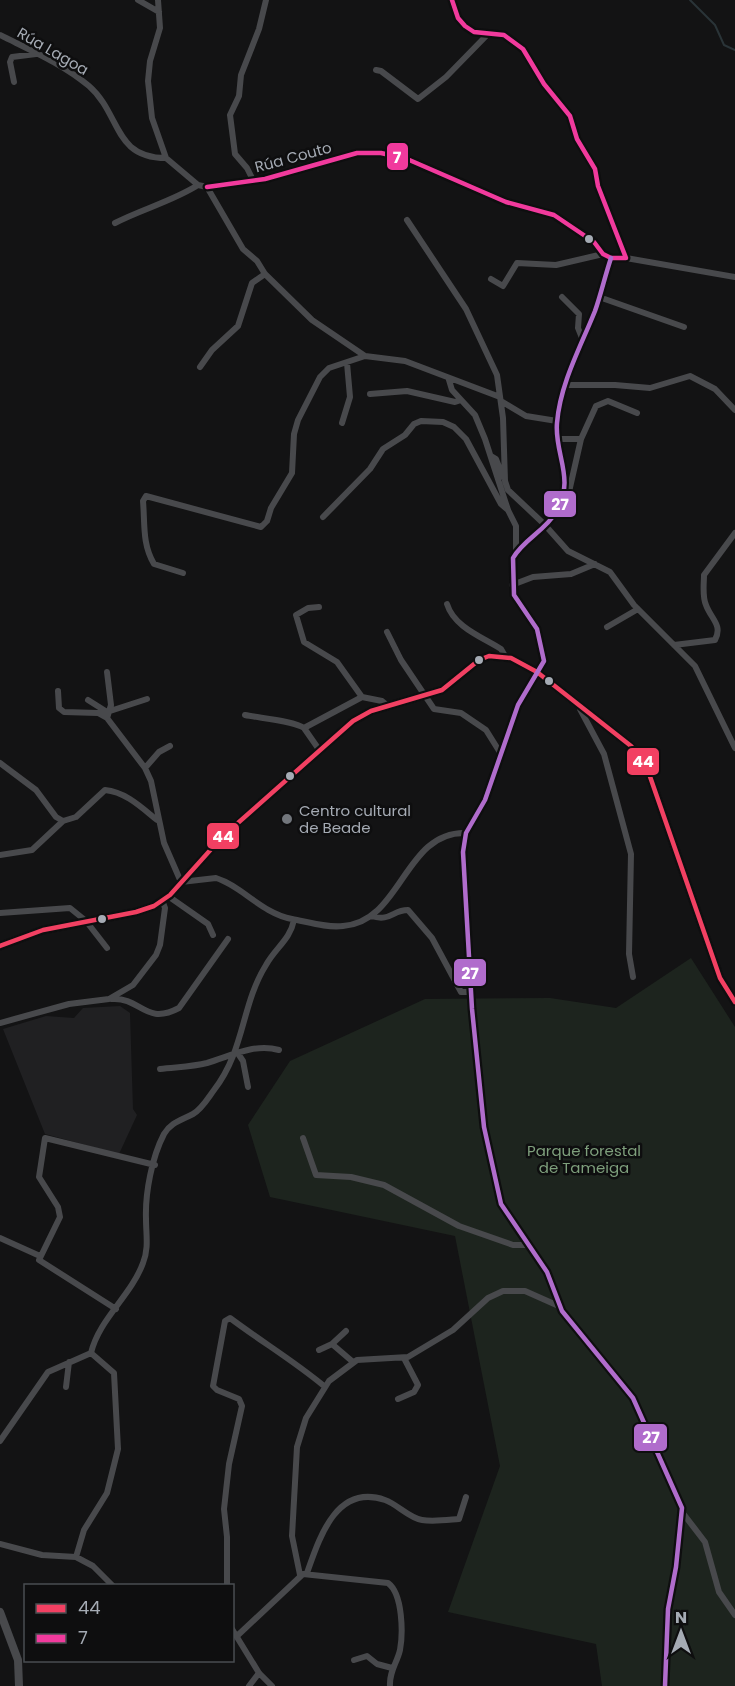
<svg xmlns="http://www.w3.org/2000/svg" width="735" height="1686" viewBox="0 0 735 1686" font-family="Poppins,sans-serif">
<rect width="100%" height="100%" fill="#131314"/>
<path fill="#202022" d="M120,1006L130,1013L133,1109L137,1115L119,1154L45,1134L3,1029L46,1016L74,1018L83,1008Z"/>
<path fill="#1d241e" d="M691,958L735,1027V1686H602L596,1644L448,1612L500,1466L455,1236L270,1197L248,1125L290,1061L425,999L550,998L616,1008Z"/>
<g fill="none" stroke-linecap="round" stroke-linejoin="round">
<path stroke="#2a3438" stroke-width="2" d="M690,0L715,25L724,45L735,50"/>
<path stroke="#48494c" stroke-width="6" d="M138,0L159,12
M158,0L160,28L150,61L148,81L152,118L166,158L198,185L207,187L243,249L257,261L265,274L312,320L365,356
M0,35C30,50 63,64 89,86C121,114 113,158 166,158
M376,70L381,71L418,99L446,77L488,34
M14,82L10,62L12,57L36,54
M253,180L247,168L235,154L230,115L239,96L241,75L259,29L266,0
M207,187L265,179L357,153H381L407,159L506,202L554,215L594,242L603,254L611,258H626L598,186L595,169L577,139L570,116L544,84L523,49L504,35L474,32L465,26L458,18L452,0
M407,220L466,309L497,375L503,418L505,481L508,490L544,524L568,551L610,572L634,605L695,666L735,748
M115,223C142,209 173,201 198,185
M611,258C605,276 601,294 595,311C581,346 560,384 557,423C554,454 576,479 556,512C546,530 523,540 513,558L514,595L537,629L544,661L518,705L485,800L466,833L463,852L472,1009L484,1127L501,1204L547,1272L562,1311L633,1398L682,1508L676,1567L668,1609L665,1686
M626,258L735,277
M491,279L503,286L517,263L556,265L603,254
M562,297L579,314L578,328L582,338
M599,297L684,327
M200,367L212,350L238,326L252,283L265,274
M449,380L452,390L475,415L485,439L508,510L516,526V552
M567,385H615L650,388L690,376L715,389L735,410
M370,394L407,391L455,402L461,400
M501,401L526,416L557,421
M342,423L350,397L347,363
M558,439H581
M491,456L496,459L503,477
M557,512L566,505L581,439L596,406L608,401L637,413
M323,517L370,469L383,449L405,435L414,424L421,421L443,422L454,427L466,439L501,504L508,510
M183,573L154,564C142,544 145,523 143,501L146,496L261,527L267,521L271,508L292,473L294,434L298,420L320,377L329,368L365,356L405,361L500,397
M512,585L533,577L571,574L595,564
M447,604C454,627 482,637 501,649L505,656
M319,607L308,608L296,615L304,642L337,662L362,697L382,701L388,706
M607,627L638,609
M387,632L401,660L434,709L461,713L486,730L501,754
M674,645L715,640C723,625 711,619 706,605C702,596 704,584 704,575L735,533
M107,672L111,705L107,718L145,768L151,781L164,843L181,882L216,878C242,886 261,913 292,919C308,922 327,928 343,926C402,922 404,831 466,833
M58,691L59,708L64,712L98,713L107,718
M88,700L107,712L147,699
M580,709L604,754L631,854L629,954L633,977
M245,715C259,718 295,721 304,728L362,697
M304,728L320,751
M0,763L36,790L56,817L63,821L76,817L105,790C126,792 142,808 157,820
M145,768L159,752L170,746
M0,855L32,850L63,821
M168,896L208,924L213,935
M0,913L70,908L86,921L107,948
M371,916C391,922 392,910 408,910L432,938L461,992H471
M112,999C141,997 145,1026 179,1008L228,939
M0,1023L69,1004L109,999L133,985L156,955L160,945L165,908L162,900
M237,1052L243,1061L248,1087
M160,1069C175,1067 192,1067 207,1063C231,1056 254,1043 279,1050
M303,1138L316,1175L351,1177L384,1185L459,1226L513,1245H529
M0,1238L40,1256
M116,1309L39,1260L60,1217L58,1207L39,1177L45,1138L155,1165
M332,1344L353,1362
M319,1350L332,1344L346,1331
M91,1353C99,1319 131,1296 143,1263C149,1248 146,1235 146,1219C145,1193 152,1157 164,1134C171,1122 182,1120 193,1114C202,1109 208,1098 214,1090C245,1050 241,1005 266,965C276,947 290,940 294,920
M66,1387L69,1362
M398,1399L414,1392L418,1385L404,1358
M0,1441L48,1372L91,1353
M682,1512L705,1542L719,1592L735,1615
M0,1544L42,1555L76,1557L93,1566L113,1586
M76,1557L84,1530L107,1493L118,1449L114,1373L91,1353
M307,1573C319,1539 336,1483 385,1500C397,1504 409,1518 422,1520C433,1522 447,1520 459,1519L466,1497
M300,1575L292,1536L297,1447L306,1418L329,1381L357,1360L408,1357L453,1330L488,1298L503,1291H525L561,1307
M227,1586V1537L224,1509L229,1464L242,1406L239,1399L217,1390L213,1386L225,1321L230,1318C262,1342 294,1361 324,1386
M232,1629L259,1673L272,1686
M237,1636L303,1574L388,1583C403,1594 403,1634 400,1650C397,1663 389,1672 390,1686
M354,1660L367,1656L377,1664L392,1668
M249,1686L259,1673"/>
<path stroke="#48494c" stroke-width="8" d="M0,946L43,930L136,912L154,906L170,895L222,837L353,721L371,711L442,690L479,660L489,656L511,658L537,672L631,746L646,765L720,978L735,1002
M0,1612L18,1660L19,1686"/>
<defs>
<path id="bus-1" d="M0,946L43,930L136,912L154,906L170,895L222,837L353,721L371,711L442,690L479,660L489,656L511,658L537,672L631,746L646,765L720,978L735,1002"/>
<path id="bus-2" d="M207,187L265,179L357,153H381L407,159L506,202L554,215L594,242L603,254L611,258H626L598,186L595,169L577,139L570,116L544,84L523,49L504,35L474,32L465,26L458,18L452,0"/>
<path id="bus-3" d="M611,258C605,276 601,294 595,311C581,346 560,384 557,423C554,454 576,479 556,512C546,530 523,540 513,558L514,595L537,629L544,661L518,705L485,800L466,833L463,852L472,1009L484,1127L501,1204L547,1272L562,1311L633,1398L682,1508L676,1567L668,1609L665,1686"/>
</defs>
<use href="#bus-1" stroke="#0e0e0f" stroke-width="9"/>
<use href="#bus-2" stroke="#0e0e0f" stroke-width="9"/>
<use href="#bus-3" stroke="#0e0e0f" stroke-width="9"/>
<use href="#bus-1" stroke="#f24062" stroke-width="4.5"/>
<use href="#bus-2" stroke="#f13a9d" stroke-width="4.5"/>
<use href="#bus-3" stroke="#b06ccc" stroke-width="4.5"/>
</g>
<g fill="#a5abb4" stroke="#0e0e0f" stroke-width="2">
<circle cx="589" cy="239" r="5"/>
<circle cx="479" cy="660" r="5"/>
<circle cx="549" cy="681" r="5"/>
<circle cx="290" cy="776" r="5"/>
<circle cx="102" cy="919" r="5"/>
</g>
<circle fill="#72767c" stroke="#0e0e0f" stroke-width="2" cx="287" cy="819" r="6"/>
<g text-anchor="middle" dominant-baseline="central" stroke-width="5" stroke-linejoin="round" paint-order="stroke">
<g font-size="15" fill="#a5abb4" stroke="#0e0e0f">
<text transform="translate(53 51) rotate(30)">Rúa Lagoa</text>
<text transform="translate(293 157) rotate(-15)">Rúa Couto</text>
</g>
<g font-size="15" fill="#a5abb4" stroke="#0e0e0f" text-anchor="start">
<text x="299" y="810">Centro cultural<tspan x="299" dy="17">de Beade</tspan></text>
</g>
<g font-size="15" fill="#7e9f7c" stroke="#0e0e0f">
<text x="584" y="1150">Parque forestal<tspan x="584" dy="17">de Tameiga</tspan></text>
</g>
</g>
<g stroke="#0e0e0f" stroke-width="2">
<rect x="386" y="142" width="23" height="29" rx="6" fill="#f13a9d"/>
<rect x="543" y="490" width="34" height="28" rx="6" fill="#b06ccc"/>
<rect x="626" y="747" width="34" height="29" rx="6" fill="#f24062"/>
<rect x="206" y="822" width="34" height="28" rx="6" fill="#f24062"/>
<rect x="453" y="958" width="34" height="29" rx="6" fill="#b06ccc"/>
<rect x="633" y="1423" width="35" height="29" rx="6" fill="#b06ccc"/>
</g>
<g font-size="16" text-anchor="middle" font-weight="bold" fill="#fff">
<text x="397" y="163">7</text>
<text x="560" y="510">27</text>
<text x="643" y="767">44</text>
<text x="223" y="842">44</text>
<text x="470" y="979">27</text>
<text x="651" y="1443">27</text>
</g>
<rect x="24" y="1584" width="210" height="78" fill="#0e0e0f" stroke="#4a4d51" stroke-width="1.5"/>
<rect x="36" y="1604" width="30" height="9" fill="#f24062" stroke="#4a4d51" stroke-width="1.5"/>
<text x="78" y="1614" font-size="18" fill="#a5abb4">44</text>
<rect x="36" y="1634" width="30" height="9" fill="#f13a9d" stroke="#4a4d51" stroke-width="1.5"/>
<text x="78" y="1644" font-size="18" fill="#a5abb4">7</text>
<g transform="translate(681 1632)" stroke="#0e0e0f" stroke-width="4.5" paint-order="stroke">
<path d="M0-4.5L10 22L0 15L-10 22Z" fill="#a5abb4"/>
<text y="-9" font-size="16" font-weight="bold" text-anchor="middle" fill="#a5abb4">N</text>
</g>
</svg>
